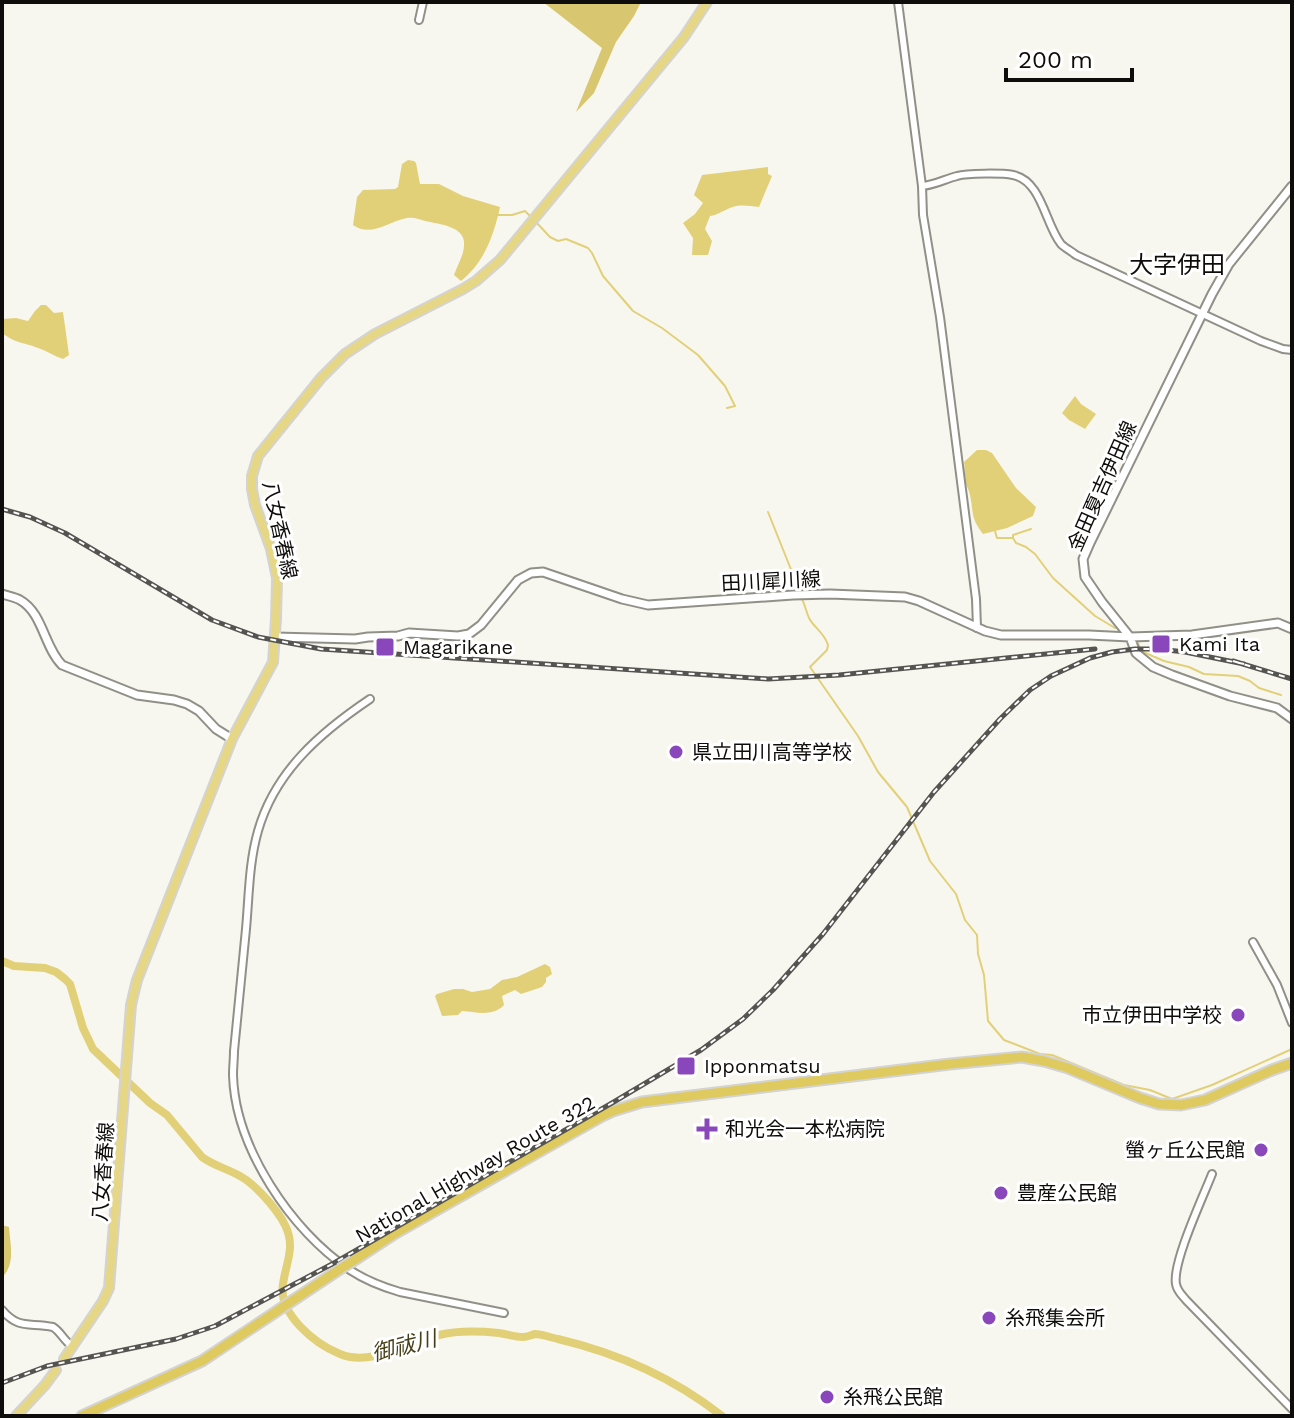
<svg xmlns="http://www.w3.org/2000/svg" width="1294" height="1418" viewBox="0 0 1294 1418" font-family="'Work Sans','Noto Sans JP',sans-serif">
<rect width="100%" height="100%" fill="#f8f7ef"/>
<path fill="#d8c770" d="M543,2H641L634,16L616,42L594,93L576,112L602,48Z
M2,1225L9,1227C10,1243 16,1265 2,1277Z"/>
<path fill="#e2d079" d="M408,160L414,161L416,163L420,184H439L463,196L500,207C494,235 484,263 461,281L454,275C457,266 464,255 464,245C466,226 438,224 425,221C418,219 414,217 407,218C389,221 371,238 353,225L357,197L363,190L395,189L398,187L402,164Z
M768,167V174L772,176L759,207C748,206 740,204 730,208C722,211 718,215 710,216L705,229L712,241L708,255H692L693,238L683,223L695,214L703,203L694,195L702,175Z
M41,305H46L54,313L63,312L69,355L63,359C54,356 47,351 38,348C23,342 17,344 2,333V319L16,318L28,321L35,311Z
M1075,396L1081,404L1096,414L1085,429L1069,420L1062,413Z
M977,450H986L992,453L1016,488L1036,507L1033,516L1007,528L983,534C970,517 974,514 970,495C969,489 964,482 964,476C964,471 965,467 964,462Z
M545,964L550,967L552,974L546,978V982L542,987L521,994L515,990L502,996L504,1005C493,1017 476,1012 462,1011L458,1015L442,1016L435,996L437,994L454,989H463L472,992L490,989L502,980L517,977Z"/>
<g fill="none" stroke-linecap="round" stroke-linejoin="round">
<path stroke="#e2d079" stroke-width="2" d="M496,215H512L525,211L531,217
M535,221L550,237L558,241L566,239L588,248L592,253L603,276L633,311L662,328L698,355L725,386L735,406L727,408
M768,512L800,592
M995,531L997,538H1013L1016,543L1026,547L1035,554L1053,578L1095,616L1115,628
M1013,538V535L1031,529
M802,599C805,605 806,611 809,618C814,628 824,632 828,645L827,650L810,667L858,736L878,772L907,807L930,861L956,894L965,920L977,935L978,954L984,975L988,1021L1004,1040L1040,1054L1052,1055L1124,1085L1150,1090L1172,1099L1212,1085L1292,1049
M1138,643L1141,651L1164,661L1189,667L1204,674L1238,676L1250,681L1259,688L1281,695"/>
<path stroke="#e2d079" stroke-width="8" d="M2,961L14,966L45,968L56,972L65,979L70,984L83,1028L93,1049L150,1103L167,1115L202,1157C214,1166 228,1169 240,1176C255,1184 277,1209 285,1225C296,1247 286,1262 283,1284C278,1314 315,1344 340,1354C370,1367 410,1342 439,1335C459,1330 479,1331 499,1333C507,1334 515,1337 523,1337C527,1337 531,1335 535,1334C542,1334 552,1338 558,1339C617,1353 675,1379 722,1416"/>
<defs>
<path id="tertiary" d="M898,2L922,186L923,215L940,317L976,599L977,628
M419,20L423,2
M922,186C935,185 945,179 957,176C967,173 1003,173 1013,175C1042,181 1045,224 1061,244C1065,248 1071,251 1076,255L1261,341L1283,349L1292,350
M370,699C321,732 275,771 258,831C249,862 249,896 246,929C242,969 238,1010 234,1051C234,1059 233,1067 233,1075C235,1147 291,1231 350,1270C365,1280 383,1287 400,1292L504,1313
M1253,942L1277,985L1292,1023
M1212,1174C1203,1197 1172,1263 1176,1284C1177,1291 1182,1295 1186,1300L1292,1409
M2,1310C19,1330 29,1322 53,1327C61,1332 64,1341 72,1346"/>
<path id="secondary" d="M1292,186L1229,264L1212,294L1090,543L1083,559L1085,577L1102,602L1130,637L1136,653L1153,667L1172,675L1230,696L1277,708L1292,719
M2,594C8,596 15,597 20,600C43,613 44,647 62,665L137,695L174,700L187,704L199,711L216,729L232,739
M275,637L355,639L368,637L398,636L409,633L458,636L469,634L481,625L518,580L531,573L543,572L622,599L648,605L793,595L830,594L905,597L919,601L985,631L1001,635H1089L1130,637L1192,635L1278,623L1292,629"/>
<path id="primary" d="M64,1359L103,1301L109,1288L131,1005L137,980L232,739L273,662L276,619L277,578L271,549L255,505L252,489V476L258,456L321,378L345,354L375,334L463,289L476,281L500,260L684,37L707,2
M16,1416L45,1385L56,1370"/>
<path id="trunk" d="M353,1261L394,1234L602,1116L613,1111L642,1102L950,1064L1022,1057L1044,1061L1068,1068L1140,1098L1159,1104L1181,1105L1205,1100L1272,1070L1292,1063
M82,1416L202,1361L340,1269"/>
</defs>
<use href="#tertiary" stroke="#919088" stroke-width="10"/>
<use href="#secondary" stroke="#919088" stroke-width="11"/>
<use href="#primary" stroke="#d4d3d3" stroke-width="12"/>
<use href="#trunk" stroke="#d4d3d3" stroke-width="13"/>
<use href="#tertiary" stroke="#fff" stroke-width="6"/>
<use href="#secondary" stroke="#fff" stroke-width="7"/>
<use href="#primary" stroke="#e6d787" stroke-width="8"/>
<use href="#trunk" stroke="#deca5f" stroke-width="9"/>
<defs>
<path id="rail" d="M2,509L30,517L65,533L212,620L258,637L321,649L768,679L839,675L1095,649
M1233,661L1292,679
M2,1383L47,1366L176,1339L215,1326L334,1263L612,1103L701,1050L743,1019L773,990L823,934L934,792L1000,719L1030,690L1051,676L1090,658L1112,652L1135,649H1158L1185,652L1244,664"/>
</defs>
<use href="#rail" stroke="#555450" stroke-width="5"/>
<use href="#rail" stroke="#fff" stroke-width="2" stroke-dasharray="6" stroke-linecap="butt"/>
<defs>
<path id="trunk-bridge" d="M340,1269L353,1261"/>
</defs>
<use href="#trunk-bridge" stroke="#d4d3d3" stroke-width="13" stroke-linecap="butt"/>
<use href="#trunk-bridge" stroke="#deca5f" stroke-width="9"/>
</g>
<g fill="#8a47bb" stroke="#fff" stroke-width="3">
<rect x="1151" y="634" width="20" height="20" rx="4"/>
<rect x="375" y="637" width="20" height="20" rx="4"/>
<circle cx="676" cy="752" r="8"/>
<circle cx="1238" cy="1015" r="8"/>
<rect x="676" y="1056" width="20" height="20" rx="4"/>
<path d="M703 1117h8v8h8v8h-8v8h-8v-8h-8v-8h8z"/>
<circle cx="1261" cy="1150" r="8"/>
<circle cx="1001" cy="1193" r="8"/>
<circle cx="989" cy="1318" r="8"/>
<circle cx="827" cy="1397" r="8"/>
</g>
<g text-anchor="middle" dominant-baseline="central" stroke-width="6" stroke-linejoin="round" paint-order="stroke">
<g font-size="20" fill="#0e0d0b" stroke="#fff">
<text transform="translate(1102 486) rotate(-66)">金田夏吉伊田線</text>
<text transform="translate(280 530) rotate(78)">八女香春線</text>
<text transform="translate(771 581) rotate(-3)">田川犀川線</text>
<text transform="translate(475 1169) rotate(-30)">National Highway Route 322</text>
<text transform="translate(103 1172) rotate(-86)">八女香春線</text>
</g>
<g font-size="20" fill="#0e0d0b" stroke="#fff" text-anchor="start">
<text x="1179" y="644">Kami Ita</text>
<text x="403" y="647">Magarikane</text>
<text x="692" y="752">県立田川高等学校</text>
<text x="1222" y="1015" text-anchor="end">市立伊田中学校</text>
<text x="704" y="1066">Ipponmatsu</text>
<text x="725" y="1129">和光会一本松病院</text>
<text x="1245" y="1150" text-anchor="end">螢ヶ丘公民館</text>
<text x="1017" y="1193">豊産公民館</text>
<text x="1005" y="1318">糸飛集会所</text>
<text x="843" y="1397">糸飛公民館</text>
</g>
<g font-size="22" font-style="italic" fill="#463f19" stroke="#fff">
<text transform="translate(404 1346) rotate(-14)">御祓川</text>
</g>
<g font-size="24" fill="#0e0d0b" stroke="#fff">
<text x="1177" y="265">大字伊田</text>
</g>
</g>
<rect width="1294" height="1418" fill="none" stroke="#0e0d0b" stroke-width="8"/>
<path d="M1006 68v12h126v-12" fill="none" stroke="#0e0d0b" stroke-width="4"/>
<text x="1018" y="68" font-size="24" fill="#0e0d0b" stroke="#ffffff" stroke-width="6" paint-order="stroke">200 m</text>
</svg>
